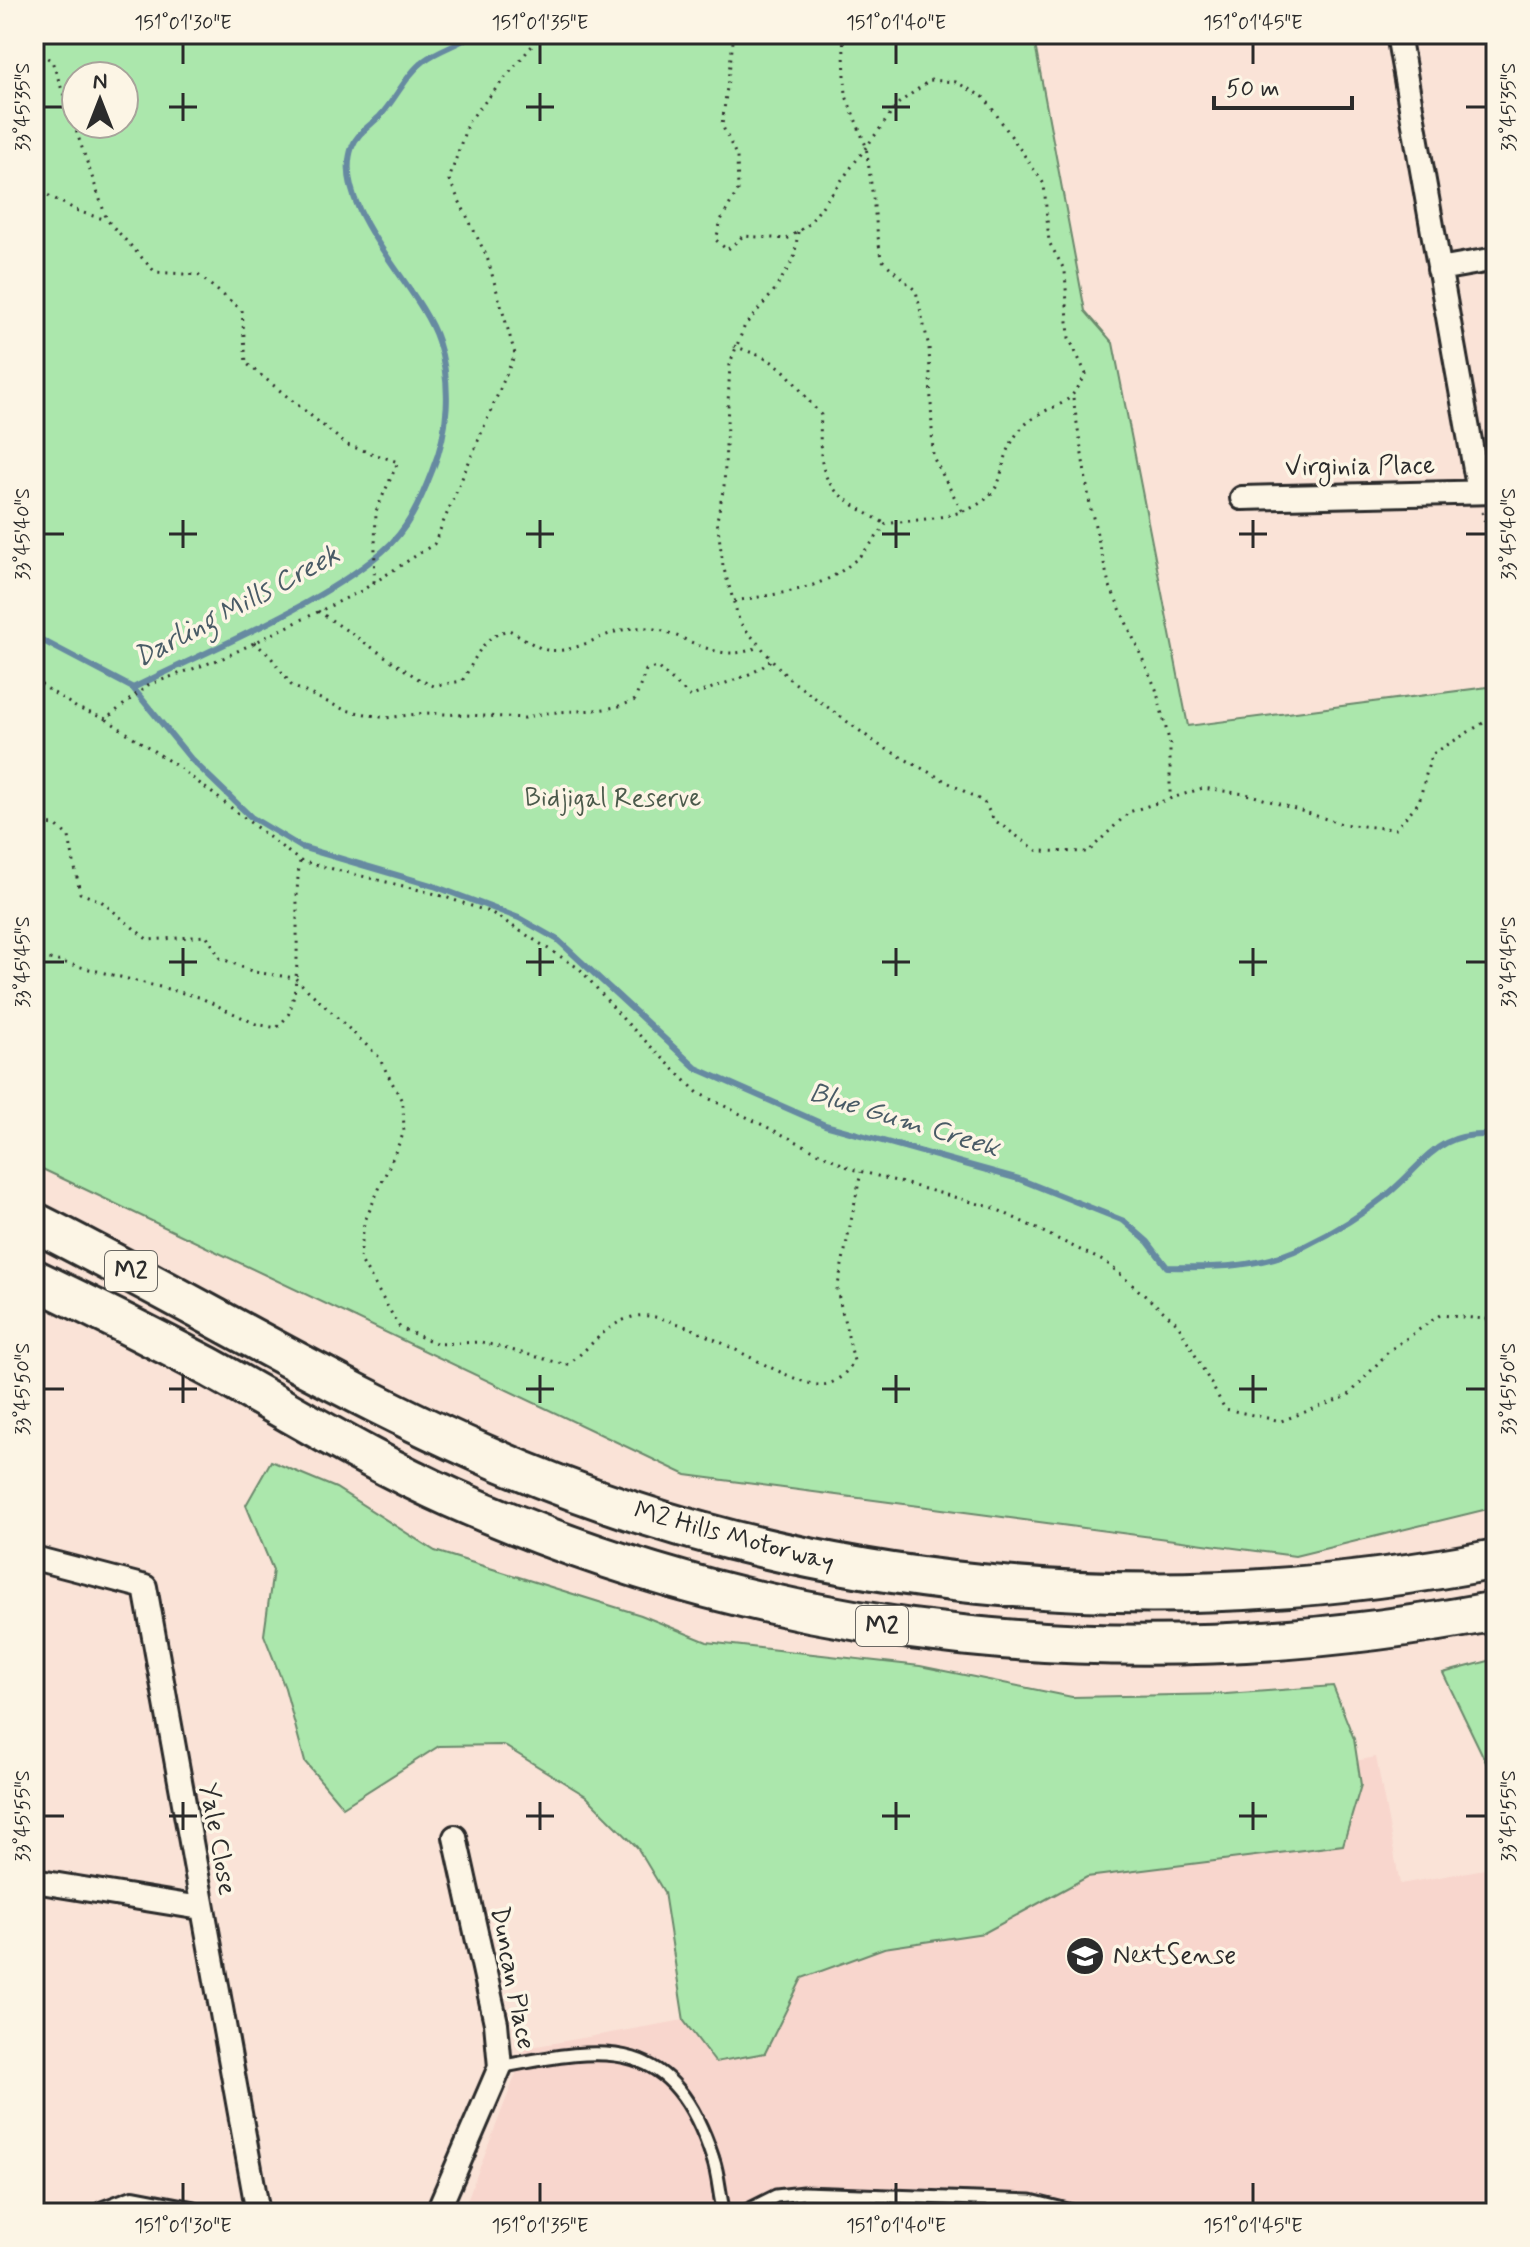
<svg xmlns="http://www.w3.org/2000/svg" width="1530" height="2247" viewBox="0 0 1530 2247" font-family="Mynerve,sans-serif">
<rect width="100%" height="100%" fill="#fae3d7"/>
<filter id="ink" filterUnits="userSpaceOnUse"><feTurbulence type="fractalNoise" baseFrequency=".0125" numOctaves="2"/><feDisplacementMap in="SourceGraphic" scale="16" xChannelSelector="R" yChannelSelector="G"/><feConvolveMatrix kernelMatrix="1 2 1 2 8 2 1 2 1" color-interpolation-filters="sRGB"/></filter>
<g filter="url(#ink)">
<path fill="#f8d6cd" d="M1376,1757L1400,1884L1496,1867V2213H462L526,2048L684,2020L664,1892Z"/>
<path fill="#abe7ac" stroke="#6b896c" stroke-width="2" fill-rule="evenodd" d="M34,34H1033L1085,311L1113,343L1188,726L1496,686V1507L1295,1556L686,1475L34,1165ZM76,76H124V124H76Z
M271,1461L336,1488L435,1551L641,1615L707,1642L920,1666L1072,1697L1226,1694L1333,1686L1354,1739L1361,1785L1343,1845L1087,1877L984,1933L884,1948L802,1978L765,2053L715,2062L684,2021L664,1892L637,1847L586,1796L503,1745L439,1746L343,1807L305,1762L285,1688L264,1635L273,1570L246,1505Z
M1496,1659V1783L1443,1673Z"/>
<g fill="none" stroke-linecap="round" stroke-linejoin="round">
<path stroke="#668aa1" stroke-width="6" d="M34,636L133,688C209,650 318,606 382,552C408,530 420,502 432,471C449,430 452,384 438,341C420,284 330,209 352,147C357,133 370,126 380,116C396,99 406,74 425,60C440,49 458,45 473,34
M133,688L191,759L251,817L301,847L434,886L519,918L558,940L696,1068L825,1125L1019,1179L1124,1221L1148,1242L1167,1267C1214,1268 1262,1268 1305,1246C1334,1232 1363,1214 1388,1194C1427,1162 1437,1129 1496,1136"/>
<defs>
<path id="lane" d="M500,2067C610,2045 673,2036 713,2159C719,2176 719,2195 724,2213
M742,2213L776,2196L803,2193L1031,2201L1080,2213"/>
<path id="street" d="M1398,34L1479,492
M1439,269L1496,259
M1242,498L1496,492
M34,1558L145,1587L258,2213
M34,1881L201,1908
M104,2213L133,2202L191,2213
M437,2213L500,2067L496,2023L455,1837"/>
<path id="highway" d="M34,1222C184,1297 327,1385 481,1453C801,1595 1154,1625 1496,1559
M34,1279C92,1307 150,1336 207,1366C289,1411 367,1460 452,1498C785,1646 1140,1679 1496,1611"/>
</defs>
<use href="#lane" stroke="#2b2b2b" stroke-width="17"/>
<use href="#street" stroke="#2b2b2b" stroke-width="28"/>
<use href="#highway" stroke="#2b2b2b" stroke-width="44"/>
<path stroke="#2b2b2b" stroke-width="3" stroke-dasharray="2 6" stroke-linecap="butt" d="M542,34L468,122L449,180L487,257L515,354L434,544L361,591L223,658L148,685L106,719L181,769L300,861L436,894L492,913L580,969L624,1020L698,1093L852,1169L994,1208L1107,1263L1178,1324L1225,1409L1281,1421L1348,1396L1390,1350L1440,1315L1496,1320
M843,34L846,96L866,146L881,259L916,291L929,347L933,457L962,511
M34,49L52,61L107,220L155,272L198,275L242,310L246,363L347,445L398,462L376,511L374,583
M34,188L80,212L107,220
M798,232L794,259L772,294L745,325L730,363L724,486L717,520L723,566L740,623L788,678L879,745L984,802L994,820L1038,851L1088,852L1129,812L1203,788L1251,795L1342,824L1395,829L1419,802L1431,755L1496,715
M734,346C752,353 774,359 787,374C799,387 809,402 821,415C817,485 827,491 886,524
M1073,398L1090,505L1109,584L1156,689L1170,744V799
M1482,512L1496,564
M734,601C806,589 841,589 886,524C922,518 987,520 1000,478C1005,458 1010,437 1027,423C1056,399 1065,414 1086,374L1069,338L1065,271L1049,242L1044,184L985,98L956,82L930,80L899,103L809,224L787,239L743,236L727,250L716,240L721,220L738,190L737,157L722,125L734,34
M318,611L420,680L434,686L462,681C477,658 480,637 509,630C520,635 536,648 547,650C583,655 608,624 648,628C687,632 717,668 760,646
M254,642L270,656L292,686L345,710L386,718L425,713L525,718C560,706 601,717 635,700L646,670L657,667L691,697C713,685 759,676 771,659
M34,680L77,708L106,719
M34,824L56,825L69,837L80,893L101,901L148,940L207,936L220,958L254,972L295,978L378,1056L403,1103L404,1132L364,1223L360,1259L400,1328L438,1344L481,1342L567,1365C590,1349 607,1321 637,1316C672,1311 749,1359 785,1374C794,1378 810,1385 820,1385C836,1385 846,1373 854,1361L837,1290L861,1172
M34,955L199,997L256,1024L277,1028C281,1023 287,1018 289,1013C304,973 292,907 300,861"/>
<use href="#lane" stroke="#fcf5e5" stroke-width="11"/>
<use href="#street" stroke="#fcf5e5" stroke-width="22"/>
<use href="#highway" stroke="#fcf5e5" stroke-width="38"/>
</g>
</g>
<path fill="none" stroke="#2b2b2b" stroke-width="3" d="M183,44V64M540,44V64M896,44V64M1253,44V64M183,93V121M540,93V121M896,93V121M44,107H64M169,107H197M526,107H554M882,107H910M1466,107H1486M183,520V548M540,520V548M896,520V548M1253,520V548M44,534H64M169,534H197M526,534H554M882,534H910M1239,534H1267M1466,534H1486M183,948V976M540,948V976M896,948V976M1253,948V976M44,962H64M169,962H197M526,962H554M882,962H910M1239,962H1267M1466,962H1486M183,1375V1403M540,1375V1403M896,1375V1403M1253,1375V1403M44,1389H64M169,1389H197M526,1389H554M882,1389H910M1239,1389H1267M1466,1389H1486M183,1802V1830M540,1802V1830M896,1802V1830M1253,1802V1830M44,1816H64M169,1816H197M526,1816H554M882,1816H910M1239,1816H1267M1466,1816H1486M183,2183V2203M540,2183V2203M896,2183V2203M1253,2183V2203"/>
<defs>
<symbol id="school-disc" viewBox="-11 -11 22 22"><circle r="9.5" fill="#2b2b2b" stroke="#fcf5e5"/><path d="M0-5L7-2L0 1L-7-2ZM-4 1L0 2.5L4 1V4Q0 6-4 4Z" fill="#fff"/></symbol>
</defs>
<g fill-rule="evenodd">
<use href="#school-disc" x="1063" y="1934" width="44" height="44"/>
</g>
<g text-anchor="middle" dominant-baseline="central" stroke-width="7" stroke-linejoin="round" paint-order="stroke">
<g fill="#fcf5e5" stroke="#6a6863" stroke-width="2">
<rect x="105" y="1251" width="52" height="40" rx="6"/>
<rect x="856" y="1606" width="52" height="40" rx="6"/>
</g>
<g font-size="24" font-weight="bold" fill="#2b2b2b">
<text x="131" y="1271">M2</text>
<text x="882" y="1626">M2</text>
</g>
<g font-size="26" fill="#2b2b2b" stroke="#fcf5e5">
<text transform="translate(1360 467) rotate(-1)">Virginia Place</text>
<text transform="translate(734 1537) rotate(15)">M2 Hills Motorway</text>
<text transform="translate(217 1839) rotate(80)">Yale Close</text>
<text transform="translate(512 1978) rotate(79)">Duncan Place</text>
</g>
<g font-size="26" fill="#4b5a4b" stroke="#fcf5e5">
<text x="613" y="799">Bidjigal Reserve</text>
</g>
<g font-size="26" fill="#2b2b2b" stroke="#fcf5e5" text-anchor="start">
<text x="1113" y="1956">NextSense</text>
</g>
<g font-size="28" font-style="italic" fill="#495b66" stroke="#fcf5e5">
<text transform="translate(237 607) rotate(-28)">Darling Mills Creek</text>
<text transform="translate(904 1121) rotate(17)">Blue Gum Creek</text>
</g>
</g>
<rect width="1530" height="2247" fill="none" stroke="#fcf5e5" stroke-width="88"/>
<g transform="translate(100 100)"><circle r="38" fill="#fcf5e5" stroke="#a8a49b" stroke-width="2"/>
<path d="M0-6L14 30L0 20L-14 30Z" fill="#2b2b2b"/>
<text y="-12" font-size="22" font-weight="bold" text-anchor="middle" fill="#2b2b2b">N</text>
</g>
<path d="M1214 96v12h138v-12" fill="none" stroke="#2b2b2b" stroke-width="4"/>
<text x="1226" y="96" font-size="24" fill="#2b2b2b" stroke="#fcf5e5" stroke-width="6" paint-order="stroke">50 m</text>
<rect x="44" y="44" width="1442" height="2159" fill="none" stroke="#2b2b2b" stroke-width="3"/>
<g font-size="20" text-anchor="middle" fill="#2b2b2b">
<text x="183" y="29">151°01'30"E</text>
<text x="540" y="29">151°01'35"E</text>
<text x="896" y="29">151°01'40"E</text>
<text x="1253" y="29">151°01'45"E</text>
<text transform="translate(22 107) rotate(-90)" y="7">33°45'35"S</text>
<text transform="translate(1508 107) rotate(-90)" y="7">33°45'35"S</text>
<text transform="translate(22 534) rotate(-90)" y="7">33°45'40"S</text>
<text transform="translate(1508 534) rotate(-90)" y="7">33°45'40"S</text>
<text transform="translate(22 962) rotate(-90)" y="7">33°45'45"S</text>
<text transform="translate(1508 962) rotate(-90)" y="7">33°45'45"S</text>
<text transform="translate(22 1389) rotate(-90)" y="7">33°45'50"S</text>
<text transform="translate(1508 1389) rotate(-90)" y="7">33°45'50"S</text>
<text transform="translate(22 1816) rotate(-90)" y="7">33°45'55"S</text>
<text transform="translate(1508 1816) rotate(-90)" y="7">33°45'55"S</text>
<text x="183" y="2232">151°01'30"E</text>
<text x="540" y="2232">151°01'35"E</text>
<text x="896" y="2232">151°01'40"E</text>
<text x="1253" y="2232">151°01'45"E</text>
</g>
</svg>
